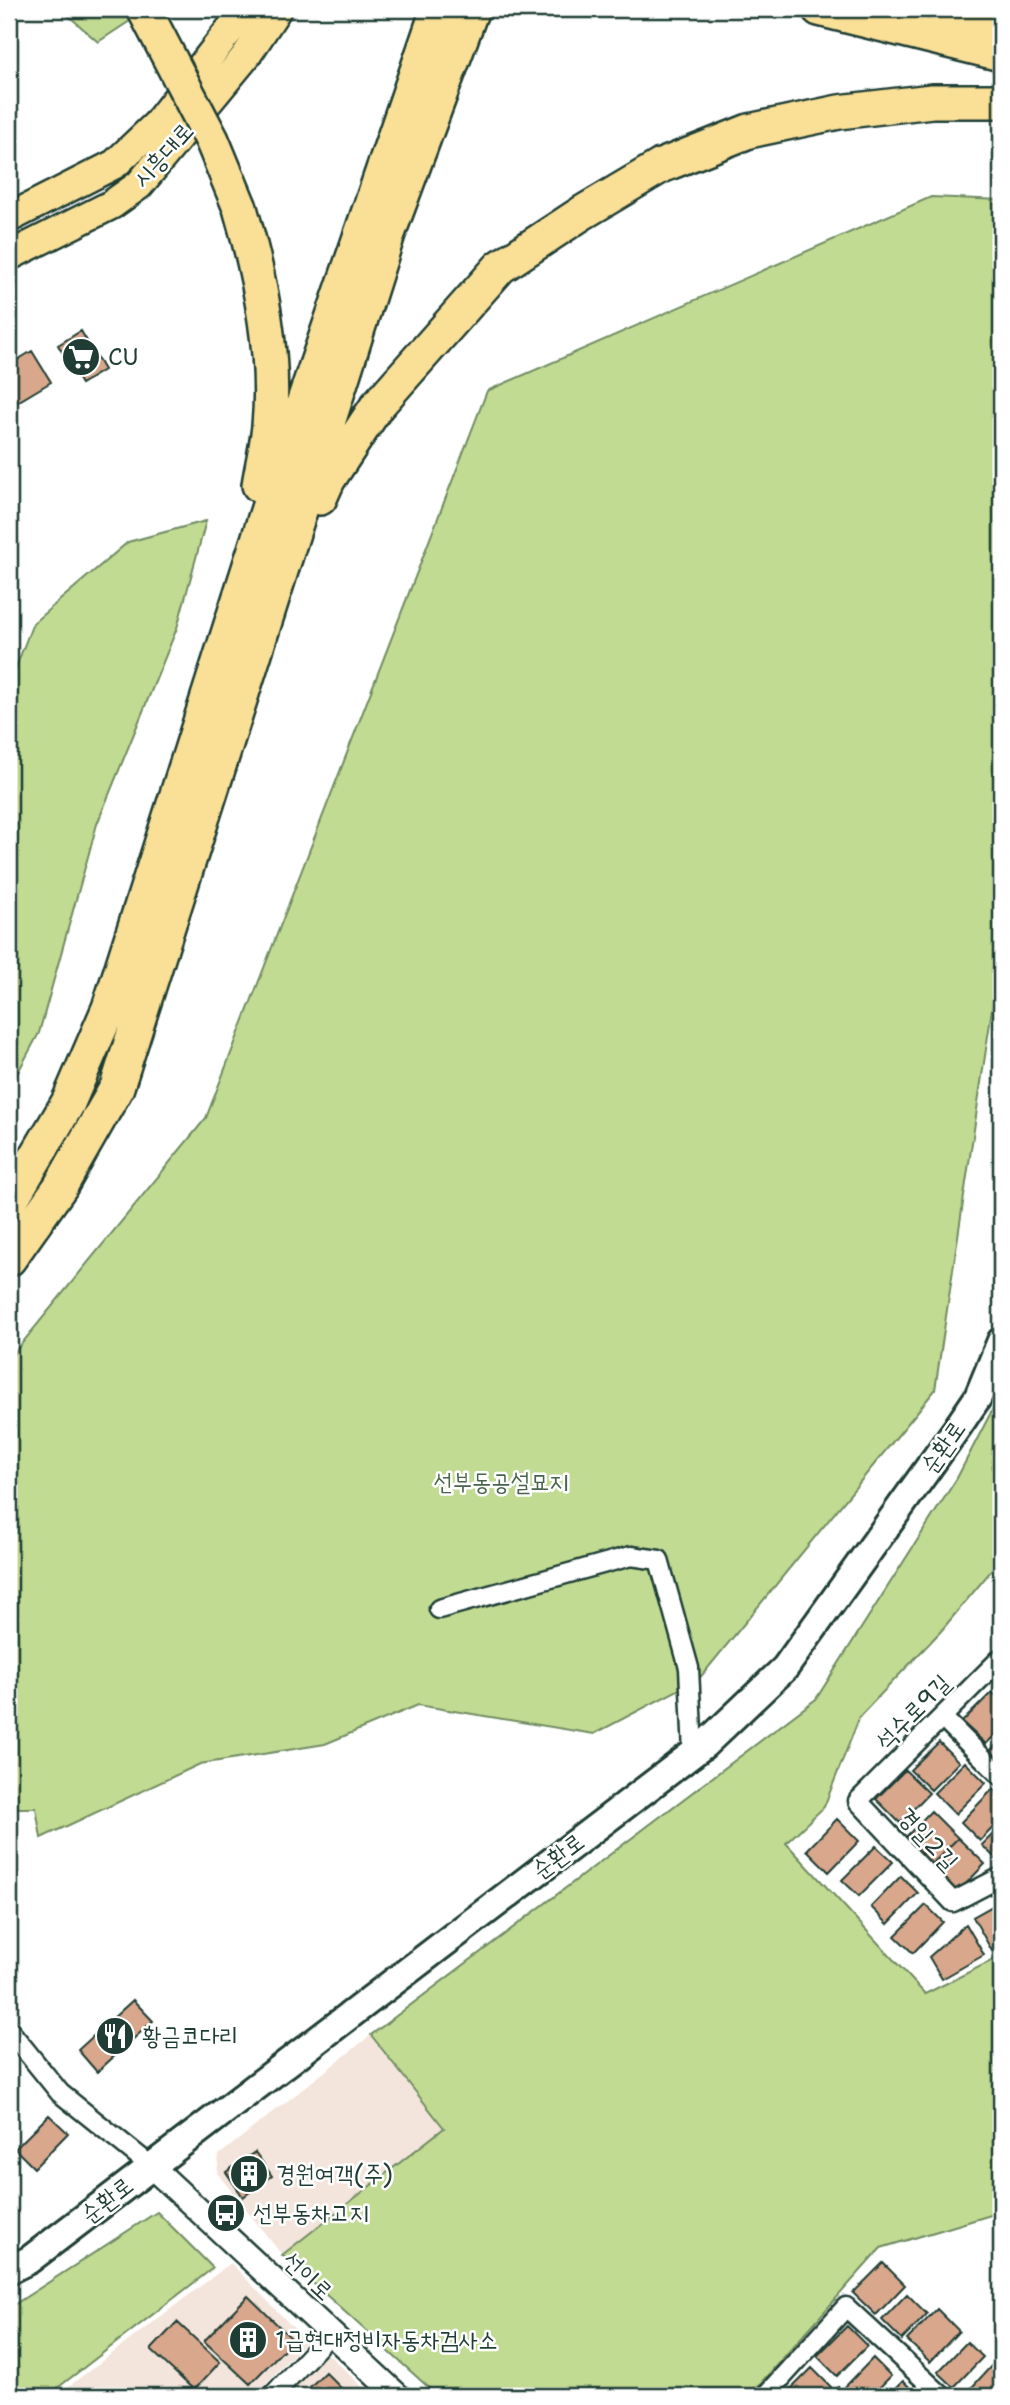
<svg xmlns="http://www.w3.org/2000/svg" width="1010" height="2405" viewBox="0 0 1010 2405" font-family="'Shantell Sans','Poor Story',sans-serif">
<rect width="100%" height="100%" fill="#fff"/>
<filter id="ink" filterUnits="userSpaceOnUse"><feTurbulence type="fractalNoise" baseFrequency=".0143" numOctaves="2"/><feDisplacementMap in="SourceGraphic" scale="14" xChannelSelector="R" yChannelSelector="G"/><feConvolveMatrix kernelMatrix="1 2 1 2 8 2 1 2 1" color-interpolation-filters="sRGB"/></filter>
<g filter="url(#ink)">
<path fill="#f4e5dc" d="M371,2035L444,2128L282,2255L217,2173L219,2155Z
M231,2263L306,2341L255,2396H56Z
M326,2352L372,2396H288Z"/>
<path fill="#c2db92" stroke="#708c63" stroke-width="2" d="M61,9H148L98,42Z
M931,197L1001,200V949L935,1390L699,1679L594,1734L418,1705L325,1744L200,1764L41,1838L36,1808H9V1359L206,1118L487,391Z
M206,521L177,628L97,824L39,1033L9,1089V685L33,623L128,542Z
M1001,1393V1559L941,1631L860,1716L824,1807L786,1843L925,1994L1001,1956V2212L881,2248L749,2396H438L282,2255L444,2128L371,2035L816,1699L957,1478Z
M157,2212L213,2268L47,2396H9V2308Z"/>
<path fill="#d9a78c" stroke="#1f3d34" stroke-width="2" d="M81,331L104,370L81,384L58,345Z
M32,351L51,382L9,407V365Z
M992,1692L1001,1701V1729L986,1744L962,1722Z
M1001,1740V1762L990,1751Z
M939,1742L959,1762L931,1790L910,1770Z
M965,1762L986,1783L955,1814L934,1793Z
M905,1770L929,1793L900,1823L876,1799Z
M993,1789L1001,1797V1819L980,1841L961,1822Z
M931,1811L958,1838L929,1867L902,1841Z
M837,1819L859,1841L829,1872L807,1850Z
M1001,1826V1864L982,1845Z
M958,1838L985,1864L956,1894L929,1867Z
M876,1846L893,1862L859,1896L842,1880Z
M901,1876L918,1893L888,1924L871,1907Z
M998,1903L1001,1909V1946L992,1951L973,1917Z
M926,1905L943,1922L913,1953L895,1936Z
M966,1924L984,1955L942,1979L929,1957Z
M133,2000L153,2021L97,2072L78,2050Z
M49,2115L68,2133L34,2168L15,2149Z
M255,2152L272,2176L243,2197L226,2172Z
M883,2263L905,2285L876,2315L853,2293Z
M907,2294L927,2314L902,2340L882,2320Z
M248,2296L293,2340L250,2384L204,2341Z
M937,2309L959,2331L930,2362L907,2340Z
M177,2322L220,2362L194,2390L151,2350Z
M847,2326L867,2346L837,2376L817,2356Z
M967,2342L983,2357L954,2387L938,2372Z
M873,2358L891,2376L871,2396H850L843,2389Z
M993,2364L1001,2373V2390L996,2396H964Z
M812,2368L831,2387L822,2396H784Z
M325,2372L344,2391L339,2396H301Z
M903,2381L919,2396H888Z
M838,2387L847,2396H828Z"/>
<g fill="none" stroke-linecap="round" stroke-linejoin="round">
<defs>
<path id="minor" d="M439,1609L631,1556L659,1560L689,1668L693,1753
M1001,1658L858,1801L953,1902L1001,1877
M943,1718L1001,1776
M9,2030L60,2093L151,2166
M272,2396L331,2333
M765,2396L846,2307L942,2396"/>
<path id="tertiary" d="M151,2166L398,2396"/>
<path id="secondary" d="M9,2270L29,2260L704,1745L785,1668L957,1428L978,1397L1001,1341"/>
<path id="primary" d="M9,218L115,164L156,125L246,9
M9,256L111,205L139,185L246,56L277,9"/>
<path id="motorway" d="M819,9L1001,54
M943,9L1001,23
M240,208C260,277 276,354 269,426C267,446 262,466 259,485
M320,498L328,480L377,406L500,267L582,213L661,166L749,131L839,112L932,101H1001
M9,1203L68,1103L109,1008L278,477L438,9
M9,1259L60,1187L117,1087L388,234L472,9"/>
</defs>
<use href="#minor" stroke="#1f3d34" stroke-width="23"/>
<use href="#tertiary" stroke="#1f3d34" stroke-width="28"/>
<use href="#secondary" stroke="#1f3d34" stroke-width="32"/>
<use href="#primary" stroke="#1f3d34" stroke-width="33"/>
<use href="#motorway" stroke="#1f3d34" stroke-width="38"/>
<use href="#minor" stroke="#fff" stroke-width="18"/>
<use href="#tertiary" stroke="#fff" stroke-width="23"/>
<use href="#secondary" stroke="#fff" stroke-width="26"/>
<use href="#primary" stroke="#fadf96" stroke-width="28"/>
<use href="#motorway" stroke="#fadf96" stroke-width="33"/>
<defs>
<path id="motorway-bridge" d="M144,9L212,140L240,208"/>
</defs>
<use href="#motorway-bridge" stroke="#1f3d34" stroke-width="38" stroke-linecap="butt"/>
<use href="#motorway-bridge" stroke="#fadf96" stroke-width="33"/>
</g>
</g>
<defs>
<symbol id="supermarket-disc" viewBox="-11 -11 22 22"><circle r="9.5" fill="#1f3d34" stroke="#fff"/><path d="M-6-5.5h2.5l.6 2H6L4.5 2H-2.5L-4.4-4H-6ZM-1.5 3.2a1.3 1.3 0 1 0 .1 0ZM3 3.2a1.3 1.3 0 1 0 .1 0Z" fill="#fff"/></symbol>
<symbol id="restaurant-disc" viewBox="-11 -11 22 22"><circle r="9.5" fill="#1f3d34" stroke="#fff"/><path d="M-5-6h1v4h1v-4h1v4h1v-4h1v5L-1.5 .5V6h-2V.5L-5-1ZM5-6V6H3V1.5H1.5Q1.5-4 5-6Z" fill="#fff"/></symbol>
<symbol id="building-disc" viewBox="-11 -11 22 22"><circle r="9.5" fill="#1f3d34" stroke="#fff"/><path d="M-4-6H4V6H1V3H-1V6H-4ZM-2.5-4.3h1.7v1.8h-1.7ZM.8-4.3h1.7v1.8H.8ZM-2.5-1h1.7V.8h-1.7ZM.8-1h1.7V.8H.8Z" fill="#fff"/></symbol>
<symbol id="bus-disc" viewBox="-11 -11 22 22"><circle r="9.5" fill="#1f3d34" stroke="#fff"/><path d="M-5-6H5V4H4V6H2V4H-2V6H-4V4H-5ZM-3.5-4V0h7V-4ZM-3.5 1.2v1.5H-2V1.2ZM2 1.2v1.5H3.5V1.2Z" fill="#fff"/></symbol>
</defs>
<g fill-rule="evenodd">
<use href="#supermarket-disc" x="59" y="335" width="44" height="44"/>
<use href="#restaurant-disc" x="93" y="2014" width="44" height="44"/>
<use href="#building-disc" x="227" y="2152" width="44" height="44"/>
<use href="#bus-disc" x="204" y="2191" width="44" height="44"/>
<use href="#building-disc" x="226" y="2318" width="44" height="44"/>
</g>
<g text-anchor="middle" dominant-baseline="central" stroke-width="5" stroke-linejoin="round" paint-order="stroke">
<g font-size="24" fill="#1f3d34" stroke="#fff">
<text transform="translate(163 155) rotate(-48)">시흥대로</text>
<text transform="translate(943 1447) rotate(-55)">순환로</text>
<text transform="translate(913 1712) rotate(-45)">석수로9길</text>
<text transform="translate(928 1839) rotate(47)">경일2길</text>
<text transform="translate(558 1856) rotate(-37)">순환로</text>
<text transform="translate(107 2200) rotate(-38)">순환로</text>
<text transform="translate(308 2276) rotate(43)">선이로</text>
</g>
<g font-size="24" fill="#1f3d34" stroke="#fff" text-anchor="start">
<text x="108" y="357">CU</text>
<text x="142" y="2036">황금코다리</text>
<text x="276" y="2174">경원여객(주)</text>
<text x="253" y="2213">선부동차고지</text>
<text x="275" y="2340">1급현대정비자동차검사소</text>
</g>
<g font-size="24" fill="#48644c" stroke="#fff">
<text x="501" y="1482">선부동공설묘지</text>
</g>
</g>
<rect width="1010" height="2405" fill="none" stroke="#fff" stroke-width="35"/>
<rect x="18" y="18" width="975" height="2370" fill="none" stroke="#1f3d34" stroke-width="2.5" filter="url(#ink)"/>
</svg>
